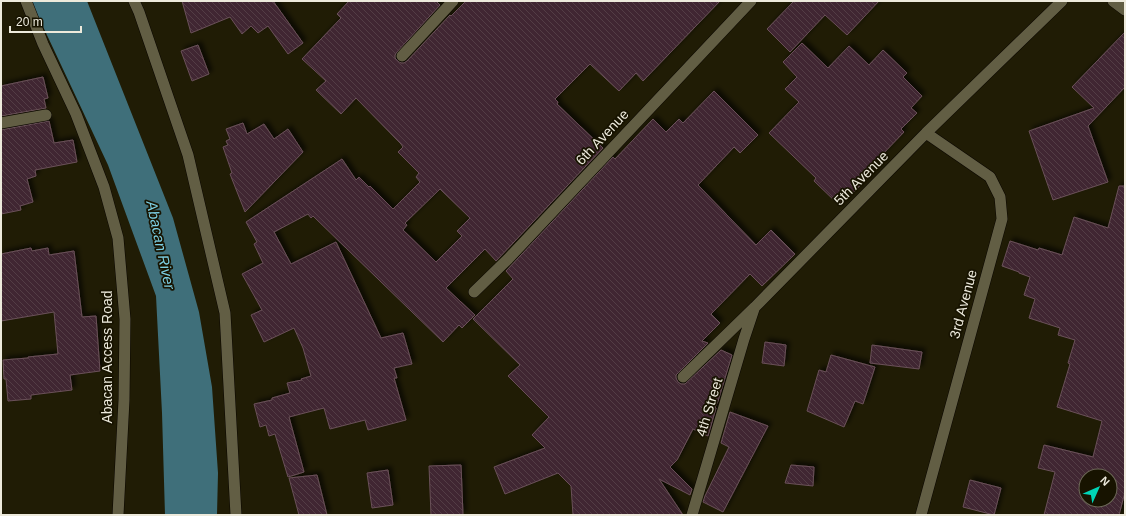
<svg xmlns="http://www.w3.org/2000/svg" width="1126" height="516" viewBox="0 0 1126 516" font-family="Helvetica,sans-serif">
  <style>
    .water { fill: #3f6f7a }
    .building { fill: url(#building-back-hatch); stroke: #6a5059; fill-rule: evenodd; filter: url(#shadow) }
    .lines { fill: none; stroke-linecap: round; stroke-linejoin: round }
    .minor-casing { stroke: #0a0600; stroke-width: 12 }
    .tertiary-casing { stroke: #0a0600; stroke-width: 12 }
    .minor { stroke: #625e44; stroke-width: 11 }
    .tertiary { stroke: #625e44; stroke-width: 11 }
    .labels { text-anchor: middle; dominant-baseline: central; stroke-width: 3.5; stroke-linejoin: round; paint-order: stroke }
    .street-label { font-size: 14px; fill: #edeadc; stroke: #171300 }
    .water-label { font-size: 15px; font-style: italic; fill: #7ccee2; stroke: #171300 }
  </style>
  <defs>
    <pattern id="building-back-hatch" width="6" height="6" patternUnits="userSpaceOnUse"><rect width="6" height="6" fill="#3f2730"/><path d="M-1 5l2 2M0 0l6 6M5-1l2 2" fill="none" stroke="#523c44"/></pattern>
    <filter id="shadow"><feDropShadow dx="3.5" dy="-3.5" stdDeviation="2" flood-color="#0009"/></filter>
  </defs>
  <rect width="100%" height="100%" fill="#201c05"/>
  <path class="water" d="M 31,1 L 87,1 L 173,218 L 199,312 L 212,387 L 218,473 L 217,515 L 165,515 L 162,413 L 156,296 L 108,165 Z"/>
  <path class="building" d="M 182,1 L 273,1 L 303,43 L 288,54 L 268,26 L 258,33 L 251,26 L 242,34 L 230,17 L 191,33 Z
    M 349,1 L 436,1 L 440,5 L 397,52 L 395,55 L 395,58 L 398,61 L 401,63 L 404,63 L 407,61 L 450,15 L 451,16 L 466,1 L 720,1 L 643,81 L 636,73 L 619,91 L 590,64 L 555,99 L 558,102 L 557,104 L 603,148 L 496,261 L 485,249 L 446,288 L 475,315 L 462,328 L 459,325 L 443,342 L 313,216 L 311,218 L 308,214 L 274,232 L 291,264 L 336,242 L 381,338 L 403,333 L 412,364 L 394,368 L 397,378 L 394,378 L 406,420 L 368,430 L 365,420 L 330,429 L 324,408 L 289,417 L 304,472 L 288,477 L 275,434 L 269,436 L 266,425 L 260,427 L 254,404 L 272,400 L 272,398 L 290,393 L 287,383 L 302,380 L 301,379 L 311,376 L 303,348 L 294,328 L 264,342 L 251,315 L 262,310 L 242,274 L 263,263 L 254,244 L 257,242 L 246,222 L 342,159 L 356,180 L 359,177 L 369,187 L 370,186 L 393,209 L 420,182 L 416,177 L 419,173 L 398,152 L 403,147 L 401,144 L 356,98 L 341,114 L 316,90 L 326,81 L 302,59 L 341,18 L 337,14 ZM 440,189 L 470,218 L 457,231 L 462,236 L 436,262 L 403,230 L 407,225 L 405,223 Z
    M 794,1 L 879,1 L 847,35 L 825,15 L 790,52 L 767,29 Z
    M 1125,32 L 1125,87 L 1088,126 L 1108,182 L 1053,200 L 1029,131 L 1094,108 L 1072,87 Z
    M 802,43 L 828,68 L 849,46 L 869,65 L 883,50 L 907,73 L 903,77 L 922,96 L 911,108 L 917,113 L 901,129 L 904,132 L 879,158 L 883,162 L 840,206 L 814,181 L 816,178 L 769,133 L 799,102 L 785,89 L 797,77 L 783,62 Z
    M 198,45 L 209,74 L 192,81 L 181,51 Z
    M 43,77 L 48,98 L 44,99 L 46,108 L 1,116 L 1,86 Z
    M 714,91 L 758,135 L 740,153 L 734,147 L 698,185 L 756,245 L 771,230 L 795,254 L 762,286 L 750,274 L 711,314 L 720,323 L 702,341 L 708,343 L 676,375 L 676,378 L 678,382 L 681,384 L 685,384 L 721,350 L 732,355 L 718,401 L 715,407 L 716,408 L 708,436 L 693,429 L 677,460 L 670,467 L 692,489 L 690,495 L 659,479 L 683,515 L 573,515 L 571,486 L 558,473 L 505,494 L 494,467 L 545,448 L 532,435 L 549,417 L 508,376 L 520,365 L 473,319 L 513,279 L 506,271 L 613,157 L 615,159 L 653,119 L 666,132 L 679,119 L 683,123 Z
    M 49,121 L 54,143 L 73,140 L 77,162 L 35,170 L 36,176 L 27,179 L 33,202 L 20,206 L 21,210 L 1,214 L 1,130 Z
    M 243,123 L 247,134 L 264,124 L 274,139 L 288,129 L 303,152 L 245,212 L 230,174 L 232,173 L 223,147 L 228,145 L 226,141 L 230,139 L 226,129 Z
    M 1119,186 L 1125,186 L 1125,492 L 1119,515 L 1044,515 L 1055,472 L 1038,468 L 1044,445 L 1093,457 L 1102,421 L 1057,407 L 1070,364 L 1068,363 L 1075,340 L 1058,335 L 1060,328 L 1029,318 L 1035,299 L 1024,295 L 1030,277 L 1019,273 L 1019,272 L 1002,266 L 1010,241 L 1038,250 L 1039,248 L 1062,255 L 1074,217 L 1108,228 ZM 1086,476 L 1110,476 L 1110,500 L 1086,500 Z
    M 31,248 L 32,251 L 48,248 L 49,255 L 74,251 L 82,317 L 96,316 L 100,371 L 70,375 L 72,390 L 31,395 L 31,399 L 8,401 L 6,379 L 4,379 L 3,360 L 28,358 L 28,357 L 58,354 L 54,312 L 1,321 L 1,254 Z
    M 765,342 L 786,345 L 784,366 L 762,363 Z
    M 872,345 L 922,352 L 919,369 L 870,363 Z
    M 831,355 L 875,367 L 863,404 L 855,401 L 844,427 L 807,411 L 819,370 L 826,372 Z
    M 730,412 L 768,426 L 723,512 L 703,502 L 705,496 L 729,447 L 721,443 Z
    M 461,465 L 463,515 L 431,515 L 429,466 Z
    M 791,465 L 814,467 L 813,486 L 785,483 Z
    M 388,470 L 393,505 L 372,508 L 367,473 Z
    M 317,475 L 327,515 L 299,515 L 289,478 Z
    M 970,480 L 1001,488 L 994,515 L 963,507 Z"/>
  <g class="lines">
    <defs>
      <path id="minor" d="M 26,1 L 43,44 L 76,114 L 104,187 L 118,238 L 125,319 L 124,400 L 118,515
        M 1113,1 L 1125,10
        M 402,56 L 453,1
        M 1,123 L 46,115
        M 474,292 L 508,259 L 751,1
        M 683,377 L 755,307 L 926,133 L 1062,1
        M 692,515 L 744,339 L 754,309
        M 921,515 L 1002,219 L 1000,197 L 990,177 L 926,133"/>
      <path id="tertiary" d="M 134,1 L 139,12 L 188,155 L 225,313 L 236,515"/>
    </defs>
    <use href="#minor" class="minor-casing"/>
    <use href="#tertiary" class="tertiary-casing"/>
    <use href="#minor" class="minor"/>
    <use href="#tertiary" class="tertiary"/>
  </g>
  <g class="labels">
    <g class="street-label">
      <text transform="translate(602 137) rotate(-47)">6th Avenue</text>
      <text transform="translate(861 178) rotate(-45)">5th Avenue</text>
      <text transform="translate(963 304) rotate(-75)">3rd Avenue</text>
      <text transform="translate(107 357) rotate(-90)">Abacan Access Road</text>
      <text transform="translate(709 407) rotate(-73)">4th Street</text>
    </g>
    <g class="water-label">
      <text transform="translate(161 245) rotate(78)">Abacan River</text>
    </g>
  </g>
  <rect width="1126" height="516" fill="none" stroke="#edeadc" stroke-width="4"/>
  <g transform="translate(1098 488) rotate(45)"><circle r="19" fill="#171300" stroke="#6d6958"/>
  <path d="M0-3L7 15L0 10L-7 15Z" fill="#00d5b7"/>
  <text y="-6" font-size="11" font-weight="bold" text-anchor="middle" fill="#edeadc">N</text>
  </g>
  <path d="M10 26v6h71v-6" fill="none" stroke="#edeadc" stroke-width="2"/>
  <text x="16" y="26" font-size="12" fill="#edeadc" stroke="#171300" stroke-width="3" paint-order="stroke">20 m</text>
</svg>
